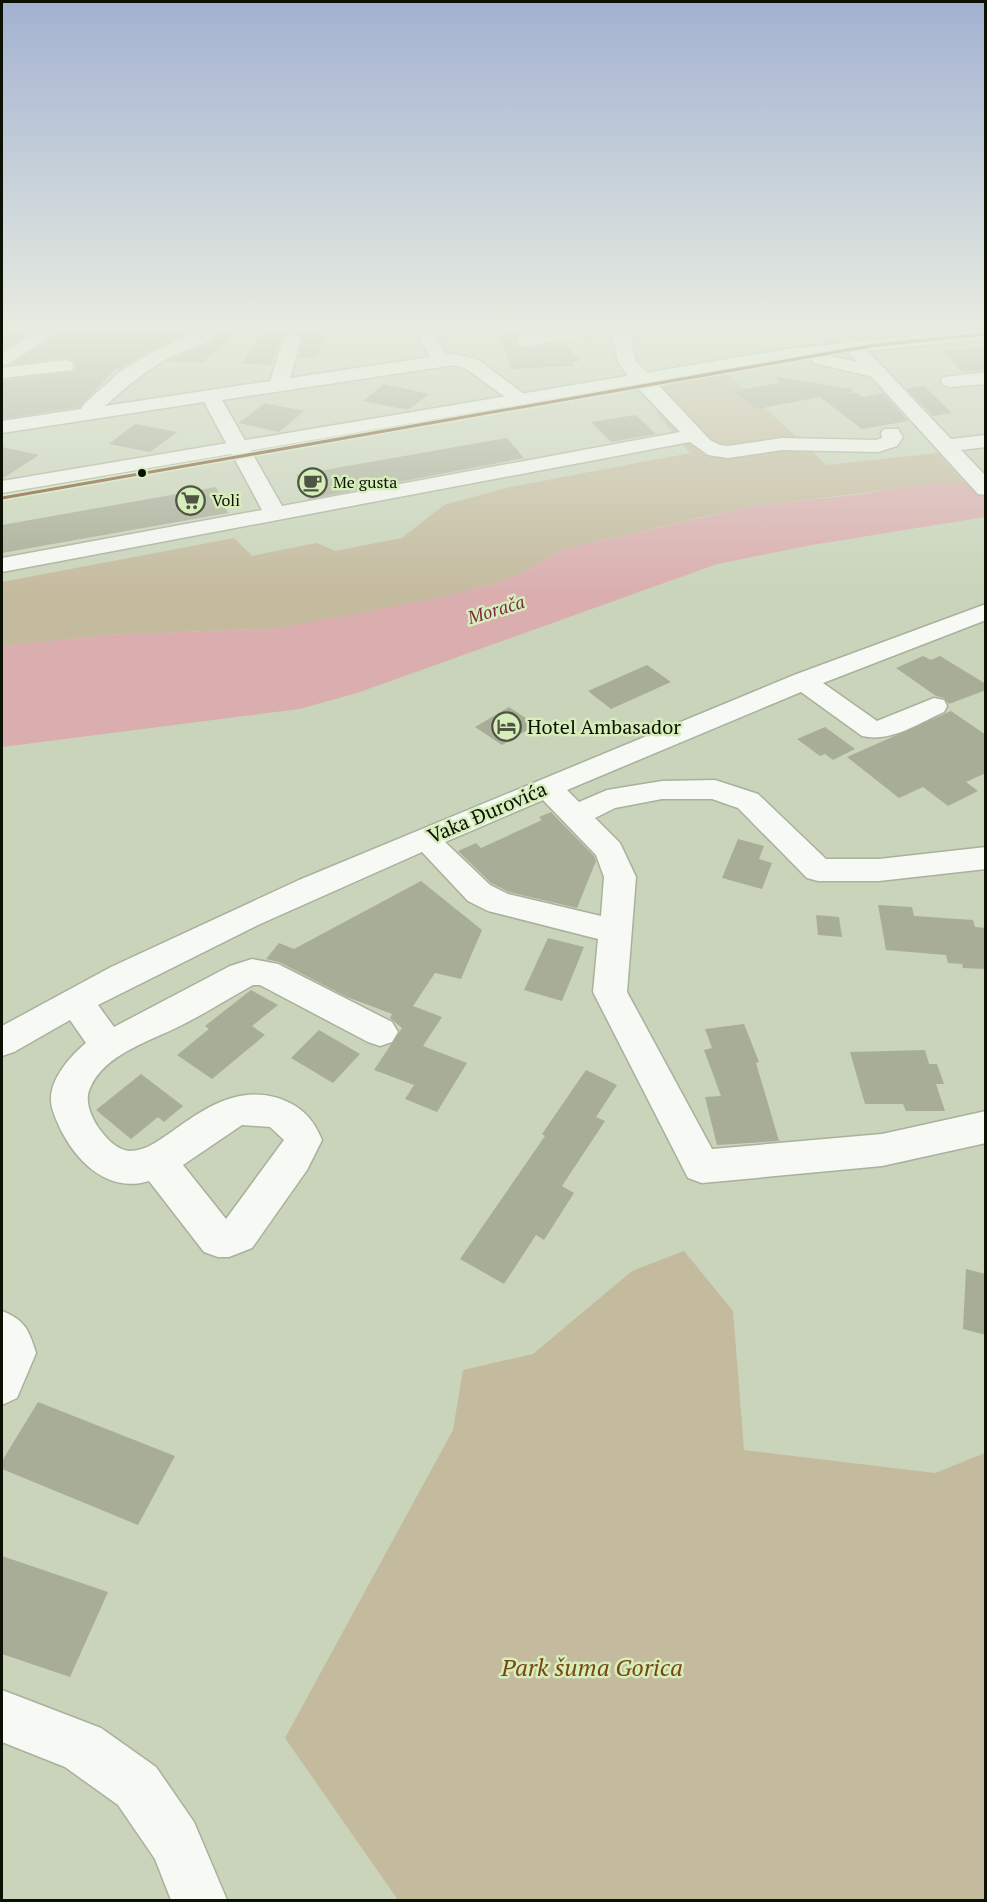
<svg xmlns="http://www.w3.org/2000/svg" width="987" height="1902" viewBox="0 0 987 1902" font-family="'PT Serif',serif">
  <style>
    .green { fill: #c4ba9e }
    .water { fill: #daadae }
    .building { fill: #a8ad98 }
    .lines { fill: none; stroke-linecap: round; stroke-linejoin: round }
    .minor-casing { stroke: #a8b19c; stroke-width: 3 }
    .major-casing { stroke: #a8b19c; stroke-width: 3 }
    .minor { fill: #f7f9f5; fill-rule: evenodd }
    .major { fill: #f7f9f5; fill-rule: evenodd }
    .bus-1-casing { stroke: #d7edbb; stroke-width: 6 }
    .bus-1 { stroke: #7a4b2a; stroke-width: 3 }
    .bus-dot { fill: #0b1203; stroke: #d7edbb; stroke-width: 2 }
    .labels { text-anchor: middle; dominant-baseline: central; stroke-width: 5; stroke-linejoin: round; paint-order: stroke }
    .far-poi-label { font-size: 16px; fill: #0b1203; stroke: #d7edbb; text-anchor: start }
    .far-water-label { font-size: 18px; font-style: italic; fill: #7c2a41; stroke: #d7edbb }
    .poi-label { font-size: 20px; fill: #0b1203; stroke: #d7edbb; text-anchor: start }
    .street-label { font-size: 20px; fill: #0b1203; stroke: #d7edbb }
    .near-park-label { font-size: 24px; font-style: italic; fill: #774910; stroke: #d7edbb }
  </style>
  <rect width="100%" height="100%" fill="#c9d4ba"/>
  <path class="green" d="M 727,373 L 827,465 L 938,453 L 964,482 L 896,487 L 863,493 L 753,506 L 707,516 L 565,549 L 522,573 L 494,584 L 432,599 L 320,621 L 280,628 L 106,635 L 2,646 L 2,582 L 234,538 L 252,556 L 317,543 L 335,551 L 402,538 L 444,505 L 510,487 L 690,453 L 659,417 L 647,385 Z
    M 684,1251 L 733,1311 L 744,1450 L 935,1473 L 985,1453 L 985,1900 L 398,1900 L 285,1738 L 453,1430 L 463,1370 L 533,1354 L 632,1271 Z"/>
  <path class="water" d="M 985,480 L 985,517 L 812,545 L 717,564 L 357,693 L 299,709 L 2,747 L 2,646 L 106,635 L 280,628 L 432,599 L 494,584 L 522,573 L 565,549 L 753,506 L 863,494 L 896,487 Z"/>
  <path class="building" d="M 2,331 L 34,331 L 2,351 Z
    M 61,331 L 193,331 L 159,346 L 119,369 L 115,369 L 80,407 L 2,419 L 2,380 L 74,371 L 76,367 L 74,361 L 66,358 L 11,365 Z
    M 222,331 L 237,331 L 204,362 L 168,361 L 211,342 Z
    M 263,331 L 326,331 L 318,357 L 298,358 L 303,339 L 298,334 L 286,334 L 281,339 L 271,365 L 242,364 Z
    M 497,331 L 543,331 L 520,335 L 515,342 L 520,347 L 526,348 L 563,343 L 581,361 L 573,362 L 575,366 L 512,369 Z
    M 971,349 L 986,349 L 986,370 L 962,372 L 942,350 Z
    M 775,376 L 852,389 L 852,392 L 848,393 L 857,393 L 862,397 L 883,393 L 908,421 L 862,429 L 820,397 L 756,409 L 734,391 L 779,383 Z
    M 384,384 L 429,394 L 408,410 L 363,401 Z
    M 924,386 L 952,413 L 933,416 L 906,389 Z
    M 265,403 L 304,411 L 279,432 L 239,423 Z
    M 636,415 L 656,434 L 611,442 L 591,422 Z
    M 135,424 L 177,432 L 150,452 L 109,444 Z
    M 507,438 L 524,458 L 309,499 L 296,475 Z
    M 2,447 L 39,455 L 2,479 Z
    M 216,487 L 228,513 L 2,553 L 2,525 Z
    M 923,656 L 931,660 L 940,656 L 986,684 L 986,690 L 949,704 L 944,698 L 936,696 L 896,668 Z
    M 647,665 L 671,682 L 611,709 L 588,691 Z
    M 509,707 L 536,725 L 502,745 L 475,727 Z
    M 951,711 L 986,735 L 986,773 L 966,782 L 978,791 L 948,806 L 923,787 L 899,798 L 847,757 Z
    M 825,727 L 855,749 L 833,760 L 825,754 L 820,756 L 797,739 Z
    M 551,812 L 594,856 L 596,861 L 577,908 L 509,892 L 491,883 L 458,851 L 476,843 L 481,848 L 542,820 L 539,817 Z
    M 738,839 L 764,846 L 759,859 L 772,863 L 762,889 L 722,878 Z
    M 421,881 L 482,930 L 461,979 L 435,973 L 413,1006 L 442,1017 L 423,1046 L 467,1063 L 437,1112 L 405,1099 L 414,1085 L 374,1070 L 402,1028 L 390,1018 L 392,1014 L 347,997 L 279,962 L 266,959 L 279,943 L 294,949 Z
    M 878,905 L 912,907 L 914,916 L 973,920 L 975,927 L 986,928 L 986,969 L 963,968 L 962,964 L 948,963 L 946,955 L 886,950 Z
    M 816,915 L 839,917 L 842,937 L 818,935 Z
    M 548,938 L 584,947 L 562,1001 L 524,990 Z
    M 251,990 L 278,1005 L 252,1026 L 265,1035 L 212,1079 L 177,1055 L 209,1029 L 205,1026 Z
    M 744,1024 L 759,1062 L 756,1063 L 779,1141 L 717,1145 L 705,1097 L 721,1096 L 704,1050 L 712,1048 L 705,1029 Z
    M 319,1030 L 360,1054 L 333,1083 L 291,1058 Z
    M 925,1050 L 929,1064 L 937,1064 L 944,1084 L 936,1084 L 945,1111 L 906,1111 L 903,1104 L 865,1104 L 850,1052 Z
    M 586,1070 L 617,1085 L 596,1117 L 605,1121 L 562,1186 L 574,1193 L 544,1240 L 536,1235 L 504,1284 L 460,1259 L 545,1136 L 542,1134 Z
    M 141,1074 L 183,1106 L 164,1122 L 158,1117 L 131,1139 L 96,1110 Z
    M 966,1269 L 986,1274 L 986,1335 L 963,1329 Z
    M 38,1402 L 175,1456 L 138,1525 L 2,1469 L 2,1461 Z
    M 2,1556 L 108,1592 L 70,1677 L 2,1654 Z"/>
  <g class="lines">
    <defs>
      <path id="minor" d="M 38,331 L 59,331 L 8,364 L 2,365 L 2,353 Z
        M 199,331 L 220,331 C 209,346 185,349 170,357 C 145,371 126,387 105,406 L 270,381 L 283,340 L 286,336 L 298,336 L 301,340 L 290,378 L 430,357 L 418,334 L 420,331 L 439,331 L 436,335 L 446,355 L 455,354 L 479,360 L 529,398 L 526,402 L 512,402 L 465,368 L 454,365 L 222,400 L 282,506 L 680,432 L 633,383 L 618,362 L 611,331 L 629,331 L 636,361 L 710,440 L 720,445 L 728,446 L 782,438 L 876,440 L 882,438 L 881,433 L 884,429 L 898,429 L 903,437 L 897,446 L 878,452 L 782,450 L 728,458 L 708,455 L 690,442 L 2,572 L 2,558 L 262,510 L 204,402 L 2,433 L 2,421 L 81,409 L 85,403 L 122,370 L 160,348 Z
        M 557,331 L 600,331 L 597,335 L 591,336 L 526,346 L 520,345 L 517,341 L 520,337 Z
        M 852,340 L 858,341 L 951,439 L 986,435 L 986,447 L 961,450 L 986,476 L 986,495 L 978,494 L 846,349 L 843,345 L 846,341 Z
        M 65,360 L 72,362 L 74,366 L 72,370 L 2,378 L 2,368 Z
        M 986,372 L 986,384 L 950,387 L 943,385 L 941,381 L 943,377 Z
        M 986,604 L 986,620 L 823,683 L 877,721 L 934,698 L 944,700 L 947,706 L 944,712 C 919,723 890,743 862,736 L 801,692 L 567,790 L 579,802 L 607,790 L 662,781 L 715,780 L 758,794 L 826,859 L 879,859 L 986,847 L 986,869 L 879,881 L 818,881 L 807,878 L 738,808 L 712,799 L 662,799 L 615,808 L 595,818 L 620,843 L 636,877 L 627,992 L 712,1149 L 882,1134 L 986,1111 L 986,1143 L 882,1166 L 702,1183 L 688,1178 L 593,992 L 598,939 L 488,911 L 468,901 L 422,852 L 258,925 L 98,1005 L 114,1027 L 230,966 L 252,959 L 278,964 L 392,1022 L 398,1032 L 392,1042 L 380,1046 L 368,1042 L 260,985 L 253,985 C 229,998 206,1013 182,1025 C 151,1041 104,1054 90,1088 C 84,1101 91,1116 98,1127 C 105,1137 116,1150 130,1151 C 145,1151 158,1141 170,1133 C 202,1110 236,1085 278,1098 C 301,1106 313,1118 322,1140 L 307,1170 L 252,1248 L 229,1257 L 218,1257 L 204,1252 L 149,1181 C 107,1194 75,1160 59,1126 C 56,1119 51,1109 51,1100 C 50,1079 71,1055 86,1043 L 70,1020 L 14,1052 L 2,1056 L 2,1026 L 111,967 L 299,880 L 794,675 ZM 543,800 L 596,855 L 604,877 L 601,916 L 508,894 L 490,885 L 445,842 ZM 242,1125 L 270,1127 L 284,1140 L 226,1219 L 183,1165 Z
        M 2,1311 C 25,1320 29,1330 36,1353 L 17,1398 L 2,1405 Z
        M 2,1690 L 101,1728 L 156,1767 L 194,1822 L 227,1900 L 171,1900 L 155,1859 L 118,1805 L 65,1767 L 2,1742 Z"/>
      <path id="major" d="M 960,331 L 986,331 L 986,339 L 825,355 L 885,368 L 887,372 L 885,376 L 878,378 L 814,363 L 811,359 L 813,356 L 787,359 L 2,493 L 2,481 L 787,349 Z"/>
    </defs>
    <use href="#minor" class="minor-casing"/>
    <use href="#major" class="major-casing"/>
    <use href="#minor" class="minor"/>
    <use href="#major" class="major"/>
    <defs>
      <path id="bus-1" d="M 2,498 L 876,345 L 986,334"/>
    </defs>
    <use href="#bus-1" class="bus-1-casing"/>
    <use href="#bus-1" class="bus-1"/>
  </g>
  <linearGradient id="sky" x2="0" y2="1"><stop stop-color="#a2b1d1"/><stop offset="0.55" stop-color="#e7ece0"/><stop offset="1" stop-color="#e7ece0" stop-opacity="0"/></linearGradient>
  <rect width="987" height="597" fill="url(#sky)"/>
  <defs>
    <symbol id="cafe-ring" viewBox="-11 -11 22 22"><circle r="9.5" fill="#d7edbb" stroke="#4e5643" stroke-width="1.5"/><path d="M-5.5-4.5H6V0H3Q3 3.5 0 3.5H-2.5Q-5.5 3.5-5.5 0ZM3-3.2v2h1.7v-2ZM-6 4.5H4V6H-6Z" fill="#4e5643"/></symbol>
    <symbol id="supermarket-ring" viewBox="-11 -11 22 22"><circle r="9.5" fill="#d7edbb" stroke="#4e5643" stroke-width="1.5"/><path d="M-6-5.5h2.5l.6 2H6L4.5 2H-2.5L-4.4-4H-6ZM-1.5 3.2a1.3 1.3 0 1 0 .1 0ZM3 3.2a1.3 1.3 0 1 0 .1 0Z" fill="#4e5643"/></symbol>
    <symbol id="hotel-ring" viewBox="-11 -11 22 22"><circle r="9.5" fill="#d7edbb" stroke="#4e5643" stroke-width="1.5"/><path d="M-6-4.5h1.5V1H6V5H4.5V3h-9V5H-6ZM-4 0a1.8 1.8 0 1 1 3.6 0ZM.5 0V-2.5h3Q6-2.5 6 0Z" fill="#4e5643"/></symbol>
  </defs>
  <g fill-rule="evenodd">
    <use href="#cafe-ring" x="296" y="466" width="33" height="33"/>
    <use href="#supermarket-ring" x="174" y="484" width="33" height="33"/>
    <use href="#hotel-ring" x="490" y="710" width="33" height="33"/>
  </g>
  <circle class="bus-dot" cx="142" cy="473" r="5"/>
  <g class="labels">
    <g class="far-poi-label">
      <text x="333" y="482">Me gusta</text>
      <text x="212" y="500">Voli</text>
    </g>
    <g class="far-water-label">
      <text transform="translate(496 609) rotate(-17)">Morača</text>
    </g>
    <g class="poi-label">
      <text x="527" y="726">Hotel Ambasador</text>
    </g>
    <g class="street-label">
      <text transform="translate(487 812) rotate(-23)">Vaka Đurovića</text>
    </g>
    <g class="near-park-label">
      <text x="592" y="1667">Park šuma Gorica</text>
    </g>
  </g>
  <rect width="987" height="1902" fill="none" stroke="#0b1203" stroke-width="6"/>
</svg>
